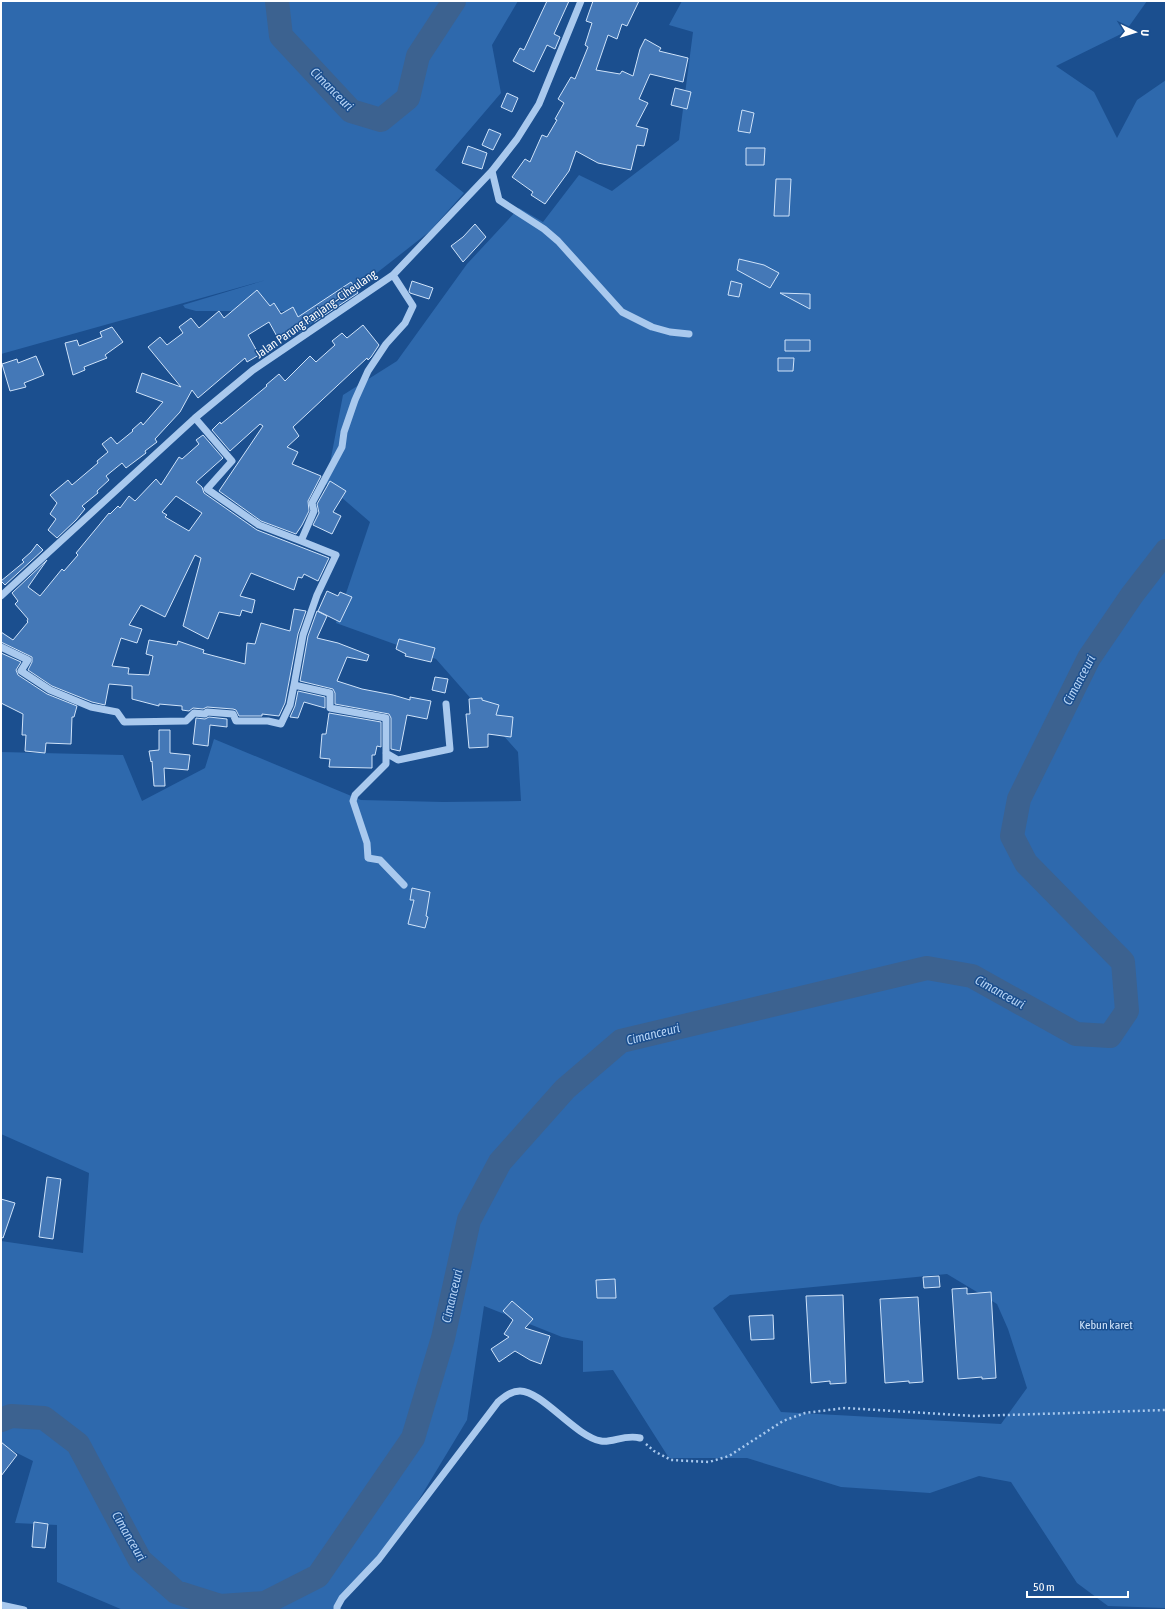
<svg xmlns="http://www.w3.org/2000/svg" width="1167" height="1611" viewBox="0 0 1167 1611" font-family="'Asap Condensed',sans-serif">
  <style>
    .green { fill: #2e69ad; fill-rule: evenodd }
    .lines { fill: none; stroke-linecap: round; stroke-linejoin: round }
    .river { stroke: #3c6290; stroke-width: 24 }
    .building { fill: #4478b7; stroke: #cfe3fa; fill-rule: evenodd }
    .path { stroke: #a9c9ee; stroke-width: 2.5; stroke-dasharray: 2 3; stroke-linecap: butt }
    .minor { stroke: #a9c9ee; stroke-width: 7 }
    .labels { text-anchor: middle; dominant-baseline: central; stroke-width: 3; stroke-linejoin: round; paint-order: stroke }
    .street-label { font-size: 12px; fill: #fff; stroke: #1b4f8f }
    .park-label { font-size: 12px; fill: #cfe3fa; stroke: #1b4f8f }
    .water-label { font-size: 13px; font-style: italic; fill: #b5d3f5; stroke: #1b4f8f }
  </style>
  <rect width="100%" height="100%" fill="#1b4f8f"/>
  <path class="green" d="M 1,1 L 518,1 L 492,45 L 501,93 L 435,170 L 464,193 L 429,232 L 300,333 L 284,311 L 196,311 L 185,308 L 183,305 L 266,280 L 1,354 Z
    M 682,1 L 1147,1 L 1125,32 L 1056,66 L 1094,92 L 1117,138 L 1137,100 L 1166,80 L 1166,1608 L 1108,1606 L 1077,1583 L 1011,1482 L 979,1476 L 930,1493 L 841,1487 L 747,1458 L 669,1458 L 613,1370 L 583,1372 L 583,1341 L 562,1337 L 484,1306 L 467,1420 L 403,1526 L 337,1610 L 123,1610 L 57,1582 L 57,1525 L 15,1523 L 33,1461 L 1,1445 L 1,1241 L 83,1253 L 89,1173 L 1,1134 L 1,752 L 123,755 L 142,801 L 205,768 L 214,739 L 361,800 L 443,802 L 521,801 L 518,752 L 436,659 L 336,623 L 370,522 L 326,484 L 343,395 L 397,361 L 467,264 L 519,208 L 543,222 L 579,175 L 612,191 L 679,140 L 693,32 L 669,25 ZM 947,1274 L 997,1304 L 1008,1329 L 1027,1388 L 1001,1424 L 781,1412 L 713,1308 L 730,1295 Z"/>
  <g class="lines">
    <path class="river" d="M 277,1 L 281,36 L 351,111 L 381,120 L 408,98 L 418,56 L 454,1
      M 1,1420 L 11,1416 L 44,1418 L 78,1444 L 140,1560 L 176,1592 L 220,1606 L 265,1603 L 318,1576 L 413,1438 L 443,1338 L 469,1220 L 500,1162 L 565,1089 L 621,1041 L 927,968 L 972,976 L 1076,1034 L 1110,1036 L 1127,1011 L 1123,962 L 1026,863 L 1012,836 L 1019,799 L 1089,658 L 1132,595 L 1166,551"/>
  </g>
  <path class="building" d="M 547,1 L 569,1 L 554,34 L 560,37 L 555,49 L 547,45 L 534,72 L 513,61 L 520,48 L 524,50 Z
    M 593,1 L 639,1 L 627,26 L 622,24 L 617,39 L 608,35 L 596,70 L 620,74 L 622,71 L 633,76 L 640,49 L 645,39 L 661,48 L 659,51 L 688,58 L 683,82 L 650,74 L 639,99 L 648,103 L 636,126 L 648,129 L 644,146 L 637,145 L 631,170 L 598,163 L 576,151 L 569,171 L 545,204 L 531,195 L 533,192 L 512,177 L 525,159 L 530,162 L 542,135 L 547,137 L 557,120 L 555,119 L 564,103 L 558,99 L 571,77 L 575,79 L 588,47 L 585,45 L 592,23 L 586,21 Z
    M 675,88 L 691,92 L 687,109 L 671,105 Z
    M 507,93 L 518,98 L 512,112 L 501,107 Z
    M 742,110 L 754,113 L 750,133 L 738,131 Z
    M 489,129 L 501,134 L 493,150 L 482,145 Z
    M 468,146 L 487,153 L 482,169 L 462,163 Z
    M 746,148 L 765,148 L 764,165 L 746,165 Z
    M 776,179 L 791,179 L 789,216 L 774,216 Z
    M 475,224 L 486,237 L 463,262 L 451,246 L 463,237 Z
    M 739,259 L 764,265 L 779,273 L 770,288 L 737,270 Z
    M 412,281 L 433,288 L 429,299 L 410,293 L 409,291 Z
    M 731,281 L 742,284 L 739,297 L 728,295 Z
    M 351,282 L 358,293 L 314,322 L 312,320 L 279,340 L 269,322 L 248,335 L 259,355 L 247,362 L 245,358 L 198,398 L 192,390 L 180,412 L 155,439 L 157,442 L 145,451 L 146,453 L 126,468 L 122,463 L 106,476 L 109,480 L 97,491 L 98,493 L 82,506 L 85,509 L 76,520 L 57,538 L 48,530 L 56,519 L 50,514 L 57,503 L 50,495 L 68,480 L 72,485 L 98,463 L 97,461 L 108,452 L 102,444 L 111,437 L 117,444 L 133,431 L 132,430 L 141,422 L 143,425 L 163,402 L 136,392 L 142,373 L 181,387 L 148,347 L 160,337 L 167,345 L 183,333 L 179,327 L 191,318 L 199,328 L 219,311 L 224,318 L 257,290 L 270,306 L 274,303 L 281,314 L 293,307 L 298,317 Z
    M 780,293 L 810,294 L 810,309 Z
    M 363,325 L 379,345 L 371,357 L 368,360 L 367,358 L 293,427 L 299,436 L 287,447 L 298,452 L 292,464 L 321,476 L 308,501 L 309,511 L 302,525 L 296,534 L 261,521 L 219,491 L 263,426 L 260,424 L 230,451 L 212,430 L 220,422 L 221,424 L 267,386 L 266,385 L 279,374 L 285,381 L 310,356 L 316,362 L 335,345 L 332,341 L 342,333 L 347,338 Z
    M 112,327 L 123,342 L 105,355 L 107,358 L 84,367 L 85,370 L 73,375 L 65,343 L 77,340 L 79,346 L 102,337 L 100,332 Z
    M 785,340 L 810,340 L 810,351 L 785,351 Z
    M 36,356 L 44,375 L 24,383 L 26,387 L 10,391 L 2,364 L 17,359 L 18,363 Z
    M 778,358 L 794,358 L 793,371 L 778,371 Z
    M 203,435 L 223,458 L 196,482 L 202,487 L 204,493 L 257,530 L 329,558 L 318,581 L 304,574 L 302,578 L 298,577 L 294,590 L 251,573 L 240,596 L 255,600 L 252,613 L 242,610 L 240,616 L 219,612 L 208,639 L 183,626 L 201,558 L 195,555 L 165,617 L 141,605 L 129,625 L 142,629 L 137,643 L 121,638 L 112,666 L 129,668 L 128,674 L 149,675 L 153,656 L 146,654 L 149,640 L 177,645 L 178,641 L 204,650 L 203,653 L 245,664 L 247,643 L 255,644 L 261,623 L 290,631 L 294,609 L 306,611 L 298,634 L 285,703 L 279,716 L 262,714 L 262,716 L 239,716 L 236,710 L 233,709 L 207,707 L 203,709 L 193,708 L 189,711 L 182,710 L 182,706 L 159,704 L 159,706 L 132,699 L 132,686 L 109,684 L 105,705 L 92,702 L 52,686 L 28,670 L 32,662 L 32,657 L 1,642 L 1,632 L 13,640 L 28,622 L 27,621 L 28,619 L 15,604 L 18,601 L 12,593 L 47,560 L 28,587 L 40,596 L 62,569 L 64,571 L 78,555 L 76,553 L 109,513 L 110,514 L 118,506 L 120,508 L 129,496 L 135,501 L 156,479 L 161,485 L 179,457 L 182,459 L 199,444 L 196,440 ZM 176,496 L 202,513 L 189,531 L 165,517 L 167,515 L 162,512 Z
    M 330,481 L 346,491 L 333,512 L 341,516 L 332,534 L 313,525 L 319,513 L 317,504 Z
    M 37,544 L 43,550 L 5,585 L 1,581 L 24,562 L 22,560 L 31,552 Z
    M 327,591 L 338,596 L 340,592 L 352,597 L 340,622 L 318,611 Z
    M 317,611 L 327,616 L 317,638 L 338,643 L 369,655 L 367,661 L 347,657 L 337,681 L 362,689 L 393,695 L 410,700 L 410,697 L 431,701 L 427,719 L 407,715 L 400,751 L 391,749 L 391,718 L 389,714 L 335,704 L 335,693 L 333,689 L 300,681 L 308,636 Z
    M 399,639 L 435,648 L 431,662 L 405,656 L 406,654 L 396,649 Z
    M 1,653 L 21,662 L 16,670 L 18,675 L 47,694 L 77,706 L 74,717 L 72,717 L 71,744 L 46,743 L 45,753 L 25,751 L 26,735 L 22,735 L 23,714 L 1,703 Z
    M 435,677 L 448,679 L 445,693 L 432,690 Z
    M 298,691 L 325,697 L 325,708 L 304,702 L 298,718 L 290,717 L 295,706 Z
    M 482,698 L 482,700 L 499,705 L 496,715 L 513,717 L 511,737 L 488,734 L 488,747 L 469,748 L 466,714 L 470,714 L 469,699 Z
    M 329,713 L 381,722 L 381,747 L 377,746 L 375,755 L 372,755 L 372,768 L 329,767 L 330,759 L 320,758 L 322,734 L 326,734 Z
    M 209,717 L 227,719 L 227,727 L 210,725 L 208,746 L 193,744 L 196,718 L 205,719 Z
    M 159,730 L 170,730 L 170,753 L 190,755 L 188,770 L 164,768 L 165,786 L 154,786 L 152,761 L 151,762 L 149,751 L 159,750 Z
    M 412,888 L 430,892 L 426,916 L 428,917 L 425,928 L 408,924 L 414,900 L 410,900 Z
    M 47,1177 L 61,1179 L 53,1239 L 39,1237 Z
    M 1,1199 L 15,1203 L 3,1238 L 1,1237 Z
    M 939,1276 L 940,1287 L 924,1288 L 923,1277 Z
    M 615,1279 L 616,1298 L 597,1298 L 596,1280 Z
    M 967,1288 L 967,1294 L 991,1292 L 996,1378 L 982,1379 L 982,1377 L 958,1379 L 952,1289 Z
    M 843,1295 L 846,1383 L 830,1384 L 830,1381 L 811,1383 L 806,1296 Z
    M 918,1297 L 923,1382 L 909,1383 L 909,1381 L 885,1383 L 880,1299 Z
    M 512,1301 L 533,1319 L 525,1328 L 550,1336 L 541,1364 L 530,1360 L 515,1351 L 499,1362 L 491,1349 L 509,1337 L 504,1334 L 513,1320 L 503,1311 Z
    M 773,1315 L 774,1339 L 751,1340 L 749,1316 Z
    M 1,1442 L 17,1455 L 1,1476 Z
    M 34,1522 L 48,1524 L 45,1548 L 32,1547 Z"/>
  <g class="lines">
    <path class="path" d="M 646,1444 L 654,1451 L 671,1460 L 709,1462 L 729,1456 L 783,1421 L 805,1413 L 845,1408 L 974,1416 L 1166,1410"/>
    <path class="minor" d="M 492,171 L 499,200 L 544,229 L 558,241 L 622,312 L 652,327 L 670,332 L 689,334
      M 195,418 L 232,461 L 207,489 L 259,525 L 301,541 L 314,511 L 312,503 L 342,447 L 344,432 L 355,400 L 368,371 L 386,344 L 405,323 L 413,306 L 393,275
      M 1,596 L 195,418 L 253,370 L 393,275 L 492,171 L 517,139 L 539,104 L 581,1
      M 1,647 L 28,660 L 21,671 L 50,690 L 91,707 L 117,712 L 124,722 L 186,721 L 194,713 L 205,714 L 207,712 L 233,714 L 236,721 L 268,721 L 281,724 L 290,705 L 294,685 L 330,693 L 330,708 L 386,718 L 386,764 L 355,795 L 353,801 L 367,843 L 368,858 L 380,860 L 404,885
      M 294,685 L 303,635 L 317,595 L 336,555 L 301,541
      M 386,753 L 398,760 L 450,749 L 446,704
      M 1,1605 L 24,1610
      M 337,1610 L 337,1607 L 342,1598 L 379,1559 L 498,1402 C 504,1397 511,1391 520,1391 C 542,1391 576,1437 601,1441 C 612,1443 625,1434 640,1438"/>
  </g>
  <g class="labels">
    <g class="street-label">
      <text transform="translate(316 314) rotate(-35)">Jalan Parung Panjang–Ciheulang</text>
    </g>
    <g class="park-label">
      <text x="1106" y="1325">Kebun karet</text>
    </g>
    <g class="water-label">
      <text transform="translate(332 89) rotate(45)">Cimanceuri</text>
      <text transform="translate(1079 680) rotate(-62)">Cimanceuri</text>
      <text transform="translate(1000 992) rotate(29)">Cimanceuri</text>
      <text transform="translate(653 1034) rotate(-14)">Cimanceuri</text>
      <text transform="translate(452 1296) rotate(-77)">Cimanceuri</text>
      <text transform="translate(129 1536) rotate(60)">Cimanceuri</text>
    </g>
  </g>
  <rect width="1167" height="1611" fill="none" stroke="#ffffff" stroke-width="4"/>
  <g transform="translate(1135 32) rotate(94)" stroke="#1b4f8f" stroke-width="3" paint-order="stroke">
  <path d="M0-3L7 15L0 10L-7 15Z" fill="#ffffff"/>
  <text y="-6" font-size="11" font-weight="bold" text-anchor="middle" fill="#ffffff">U</text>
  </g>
  <path d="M1027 1591v6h101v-6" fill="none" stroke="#ffffff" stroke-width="2"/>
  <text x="1033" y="1591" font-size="12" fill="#ffffff" stroke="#1b4f8f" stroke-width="3" paint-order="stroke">50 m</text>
</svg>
